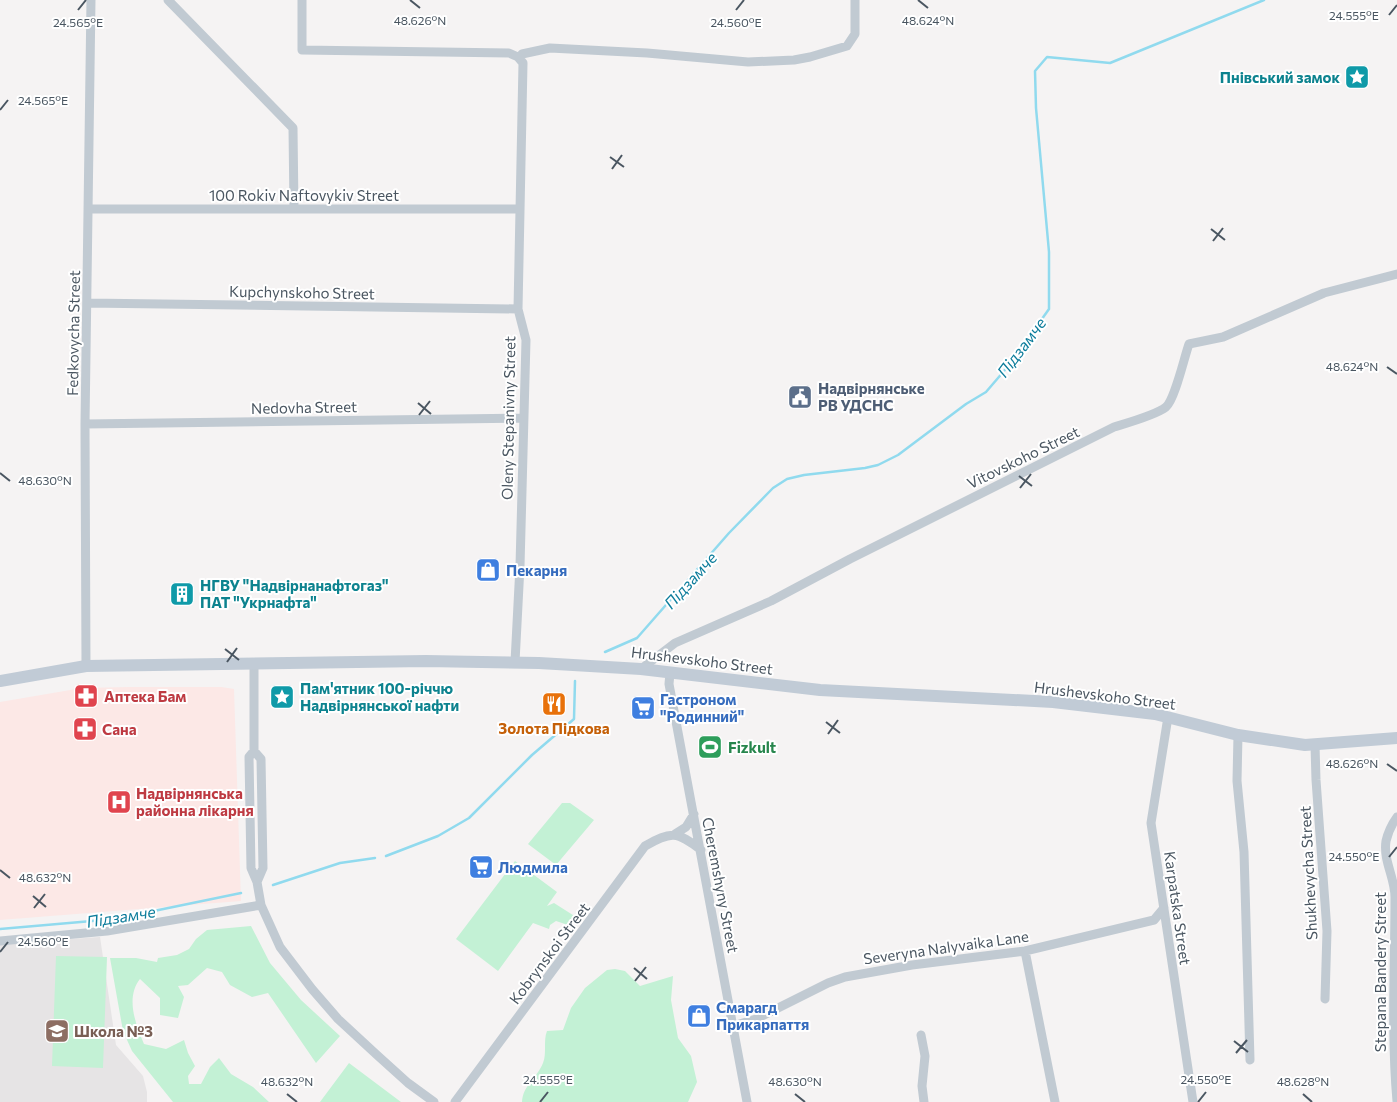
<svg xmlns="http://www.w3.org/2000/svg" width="1397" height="1102" viewBox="0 0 1397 1102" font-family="Commissioner,sans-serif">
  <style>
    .education { fill: #e6e4e5 }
    .medical { fill: #fce8e6 }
    .green { fill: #c3f1d5 }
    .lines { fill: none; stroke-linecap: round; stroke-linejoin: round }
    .stream { stroke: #90daee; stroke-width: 2.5 }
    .street { stroke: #c1cad2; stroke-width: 9 }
    .secondary { stroke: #c1cbd6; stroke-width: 12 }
    .ticks { fill: none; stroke: #4a5661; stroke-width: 2 }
    .labels { text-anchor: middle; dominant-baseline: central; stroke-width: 4; stroke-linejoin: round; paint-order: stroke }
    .culture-label { font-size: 15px; font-weight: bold; fill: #0d838f; stroke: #fff; text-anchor: start }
    .street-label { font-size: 15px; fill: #4a5661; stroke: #fff }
    .service-label { font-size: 15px; font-weight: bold; fill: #4e5e75; stroke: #fff; text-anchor: start }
    .shop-label { font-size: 15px; font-weight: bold; fill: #366cbe; stroke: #fff; text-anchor: start }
    .health-label { font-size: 15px; font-weight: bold; fill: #be3a42; stroke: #fff; text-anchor: start }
    .food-label { font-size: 15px; font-weight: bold; fill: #c56008; stroke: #fff }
    .leisure-label { font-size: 15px; font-weight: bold; fill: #27864d; stroke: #fff; text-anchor: start }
    .education-label { font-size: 15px; font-weight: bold; fill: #785e54; stroke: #fff; text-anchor: start }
    .water-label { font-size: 16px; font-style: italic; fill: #0c7c9b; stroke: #fff }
    .ticks-label { font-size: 12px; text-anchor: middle; fill: #4a5661; stroke: #fff; stroke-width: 4; stroke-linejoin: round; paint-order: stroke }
  </style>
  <rect width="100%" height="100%" fill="#f5f3f3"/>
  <path class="education" d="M 100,937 L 116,1045 L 143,1076 L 147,1092 L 147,1102 L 0,1102 L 0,944 Z"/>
  <path class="medical" d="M 129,687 L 221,687 L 234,689 L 241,901 L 0,920 L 0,702 L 82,688 Z"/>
  <path class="green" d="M 562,803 L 570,803 L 594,820 L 556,865 L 528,844 Z
    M 515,861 L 557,892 L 547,906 L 554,903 L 576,917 L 568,925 L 556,921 L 550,925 L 549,929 L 533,923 L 498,971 L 456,939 Z
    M 251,926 L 270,963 L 301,1000 L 340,1036 L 316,1063 L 268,993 L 252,997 L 230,985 L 222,972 L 207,968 L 188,985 L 178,986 L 184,997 L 178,1018 L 160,1015 L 160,998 L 140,979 C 125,998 136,1025 144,1044 L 166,1049 L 184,1040 L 188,1053 L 195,1066 L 188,1076 L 189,1084 L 201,1084 L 210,1067 L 219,1058 L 231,1074 L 253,1087 L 269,1102 L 173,1102 L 132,1051 L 123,1031 L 110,958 L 136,958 L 157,962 L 158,958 L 177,955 L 189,949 L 196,939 L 207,930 Z
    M 56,956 L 107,957 L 103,1068 L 52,1066 Z
    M 615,969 L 625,971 L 640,986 L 673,976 L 671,1000 L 678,1038 L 691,1056 L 697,1082 L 688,1102 L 522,1102 C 523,1085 537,1078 543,1063 C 547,1053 543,1041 547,1031 L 563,1030 L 571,1008 L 585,988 L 607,970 Z
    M 349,1063 L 401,1102 L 320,1102 Z"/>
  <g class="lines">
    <path class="stream" d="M 605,652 L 637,638 L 729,533 L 773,488 L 787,479 L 804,475 L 865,468 L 878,465 L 898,455 L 966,404 L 986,392 L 1010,364 L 1049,309 L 1049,252 L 1036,108 L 1035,71 L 1047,57 L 1110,63 L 1264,0
      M 386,856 L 438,836 L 469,818 L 532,755 L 574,719 L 575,681
      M 273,885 L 340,863 L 375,858
      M 0,929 L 115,919 L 241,893"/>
    <path class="street" d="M 168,0 L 293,128 L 294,209
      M 302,0 L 302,50 L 509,53 L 518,57 L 523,63 L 518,309 L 526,340 L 520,566 L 515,662
      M 522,54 L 550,48 L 647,53 L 748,62 L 794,60 L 810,57 L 847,46 L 855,34 L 855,0
      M 88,209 L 520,209
      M 87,303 L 518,309
      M 85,424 L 523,418
      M 254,663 L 254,751 L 249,757 L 251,868 L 257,882 L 261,905 L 280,947 L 312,989 L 338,1019 L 377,1055 L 408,1083 L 434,1102
      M 86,666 L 85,424 L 91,0
      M 641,669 L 675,643 L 771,601 L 850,559 L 1114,427 C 1127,423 1156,415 1166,407 C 1175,399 1184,358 1189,344 L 1223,337 L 1324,293 L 1397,274
      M 670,673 L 669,684 L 747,1102
      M 1168,717 L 1151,823 L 1193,1102
      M 1238,735 L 1237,781 L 1244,852 L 1250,1060
      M 1315,745 L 1316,780 L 1327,931 L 1325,999
      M 254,751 L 261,759 L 263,868 L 257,882
      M 1397,817 C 1392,824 1388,832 1386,841 C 1383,861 1395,878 1395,897 C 1395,965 1391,1033 1397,1101
      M 675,834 L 686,827 L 694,814
      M 0,941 L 107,931 L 261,905
      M 1025,951 L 1055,1102
      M 733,1026 L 756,1019 L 828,983 L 845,977 L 912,965 L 1025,951 L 1154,920 L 1164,908
      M 921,1035 L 925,1056 L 922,1086 L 924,1102
      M 455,1102 L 645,846 C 671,831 677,831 701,850"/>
    <path class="secondary" d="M 0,681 L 86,666 L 426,661 L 539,663 L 641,669 L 820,690 L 1053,702 L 1155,714 L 1238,735 L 1305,745 L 1397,738"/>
  </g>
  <path class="ticks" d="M 410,0 L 420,8M 918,0 L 928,8M 78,10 L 86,0M 736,10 L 744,0M 1389,15 L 1397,5M 0,110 L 8,100M 610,157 L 624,167M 612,169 L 622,155M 1211,229 L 1225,240M 1213,241 L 1223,228M 1387,367 L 1397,374M 418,403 L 431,414M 419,415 L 430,401M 0,473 L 10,481M 1019,476 L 1032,486M 1020,488 L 1031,474M 225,649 L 239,660M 227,662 L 237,648M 826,722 L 840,733M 828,734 L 838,720M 1387,764 L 1397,771M 1389,857 L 1397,847M 0,870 L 10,878M 33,896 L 46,907M 34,908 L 45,894M 0,952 L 8,942M 634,968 L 647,979M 635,981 L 646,967M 1234,1041 L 1248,1052M 1236,1053 L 1247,1040M 287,1094 L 297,1102M 795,1094 L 805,1102M 1303,1094 L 1312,1102M 540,1102 L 548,1092M 1198,1102 L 1206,1092"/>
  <defs>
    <symbol id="sight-square" viewBox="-11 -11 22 22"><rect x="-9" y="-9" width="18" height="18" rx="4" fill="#0f9aa8" stroke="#fff"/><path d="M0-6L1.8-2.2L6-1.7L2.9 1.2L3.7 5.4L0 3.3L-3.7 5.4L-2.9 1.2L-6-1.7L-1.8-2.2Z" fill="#fff"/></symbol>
    <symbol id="civic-square" viewBox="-11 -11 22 22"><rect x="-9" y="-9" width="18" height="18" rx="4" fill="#5c6f8a" stroke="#fff"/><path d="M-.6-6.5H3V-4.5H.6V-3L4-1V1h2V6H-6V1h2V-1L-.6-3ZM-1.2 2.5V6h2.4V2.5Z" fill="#fff"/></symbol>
    <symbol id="shop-square" viewBox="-11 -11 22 22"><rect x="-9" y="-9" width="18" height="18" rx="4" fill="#3f7fe0" stroke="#fff"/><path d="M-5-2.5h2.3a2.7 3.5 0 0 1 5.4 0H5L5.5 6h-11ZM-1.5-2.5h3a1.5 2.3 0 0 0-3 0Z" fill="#fff"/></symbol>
    <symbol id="building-square" viewBox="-11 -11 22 22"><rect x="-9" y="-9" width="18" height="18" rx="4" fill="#0f9aa8" stroke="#fff"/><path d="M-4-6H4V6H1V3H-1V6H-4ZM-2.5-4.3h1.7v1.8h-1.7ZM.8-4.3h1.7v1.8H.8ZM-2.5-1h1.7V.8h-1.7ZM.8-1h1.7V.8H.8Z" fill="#fff"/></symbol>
    <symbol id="pharmacy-square" viewBox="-11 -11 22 22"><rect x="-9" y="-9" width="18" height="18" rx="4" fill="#e0444e" stroke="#fff"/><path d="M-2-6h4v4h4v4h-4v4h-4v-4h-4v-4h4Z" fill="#fff"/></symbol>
    <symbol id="restaurant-square" viewBox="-11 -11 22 22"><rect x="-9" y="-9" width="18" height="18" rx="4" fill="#e8710a" stroke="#fff"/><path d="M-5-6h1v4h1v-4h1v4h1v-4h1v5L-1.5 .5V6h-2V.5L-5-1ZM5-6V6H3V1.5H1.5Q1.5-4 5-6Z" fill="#fff"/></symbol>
    <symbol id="supermarket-square" viewBox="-11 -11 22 22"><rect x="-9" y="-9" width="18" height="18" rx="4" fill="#3f7fe0" stroke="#fff"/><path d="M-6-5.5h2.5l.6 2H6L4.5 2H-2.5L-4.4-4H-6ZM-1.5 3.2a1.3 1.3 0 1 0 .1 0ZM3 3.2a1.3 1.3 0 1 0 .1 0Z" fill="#fff"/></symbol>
    <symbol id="stadium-square" viewBox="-11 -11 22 22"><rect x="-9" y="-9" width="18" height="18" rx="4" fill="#2e9e5b" stroke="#fff"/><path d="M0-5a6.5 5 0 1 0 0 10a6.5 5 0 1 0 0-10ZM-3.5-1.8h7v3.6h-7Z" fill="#fff"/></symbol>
    <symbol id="hospital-square" viewBox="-11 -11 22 22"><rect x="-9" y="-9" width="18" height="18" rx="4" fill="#e0444e" stroke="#fff"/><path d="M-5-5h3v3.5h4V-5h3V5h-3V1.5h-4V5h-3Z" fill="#fff"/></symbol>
    <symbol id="school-square" viewBox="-11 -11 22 22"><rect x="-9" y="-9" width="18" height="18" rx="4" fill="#8d6e63" stroke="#fff"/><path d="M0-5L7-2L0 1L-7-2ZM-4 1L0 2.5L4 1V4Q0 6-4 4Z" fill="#fff"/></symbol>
  </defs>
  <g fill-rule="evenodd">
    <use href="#sight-square" x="1343" y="63" width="28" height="28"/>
    <use href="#civic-square" x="786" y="383" width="28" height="28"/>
    <use href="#shop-square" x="474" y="556" width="28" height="28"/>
    <use href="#building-square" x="168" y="580" width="28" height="28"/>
    <use href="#pharmacy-square" x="72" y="682" width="28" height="28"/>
    <use href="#sight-square" x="268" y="683" width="28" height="28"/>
    <use href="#restaurant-square" x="540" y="690" width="28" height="28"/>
    <use href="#supermarket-square" x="629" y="694" width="28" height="28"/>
    <use href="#pharmacy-square" x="71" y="715" width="28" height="28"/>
    <use href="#stadium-square" x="696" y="733" width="28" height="28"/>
    <use href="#hospital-square" x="105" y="788" width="28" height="28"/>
    <use href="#supermarket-square" x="467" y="853" width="28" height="28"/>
    <use href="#shop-square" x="685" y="1002" width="28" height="28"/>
    <use href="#school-square" x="43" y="1017" width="28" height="28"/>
  </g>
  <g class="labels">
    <g class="culture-label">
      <text x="1340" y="77" text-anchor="end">Пнівський замок</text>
      <text x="200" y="585">НГВУ "Надвірнанафтогаз"<tspan x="200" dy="17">ПАТ "Укрнафта"</tspan></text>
      <text x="300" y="688">Пам'ятник 100-річчю<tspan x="300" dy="17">Надвірнянської нафти</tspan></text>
    </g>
    <g class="street-label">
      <text x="304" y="195">100 Rokiv Naftovykiv Street</text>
      <text transform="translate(302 292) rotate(1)">Kupchynskoho Street</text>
      <text transform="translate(73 333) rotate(-89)">Fedkovycha Street</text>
      <text transform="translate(304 407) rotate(-1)">Nedovha Street</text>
      <text transform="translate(508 418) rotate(-89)">Oleny Stepanivny Street</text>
      <text transform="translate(1023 457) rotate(-26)">Vitovskoho Street</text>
      <text transform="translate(702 660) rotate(7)">Hrushevskoho Street</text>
      <text transform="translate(1105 695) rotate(7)">Hrushevskoho Street</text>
      <text transform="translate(1308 873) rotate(-93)">Shukhevycha Street</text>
      <text transform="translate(721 885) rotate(79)">Cheremshyny Street</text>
      <text transform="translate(1178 908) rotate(82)">Karpatska Street</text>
      <text transform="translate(946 947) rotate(-8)">Severyna Nalyvaika Lane</text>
      <text transform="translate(549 953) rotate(-53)">Kobrynskoi Street</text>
      <text transform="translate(1380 972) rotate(-90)">Stepana Bandery Street</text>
    </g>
    <g class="service-label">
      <text x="818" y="388">Надвірнянське<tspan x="818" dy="17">РВ УДСНС</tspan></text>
    </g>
    <g class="shop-label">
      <text x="506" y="570">Пекарня</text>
      <text x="660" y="699">Гастроном<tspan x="660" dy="17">"Родинний"</tspan></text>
      <text x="498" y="867">Людмила</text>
      <text x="716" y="1007">Смарагд<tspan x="716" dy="17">Прикарпаття</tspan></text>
    </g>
    <g class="health-label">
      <text x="104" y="696">Аптека Бам</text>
      <text x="102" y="729">Сана</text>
      <text x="136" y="793">Надвірнянська<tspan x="136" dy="17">районна лікарня</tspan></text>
    </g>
    <g class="food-label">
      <text x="554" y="728">Золота Підкова</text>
    </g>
    <g class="leisure-label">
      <text x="728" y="747">Fizkult</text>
    </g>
    <g class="education-label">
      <text x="74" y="1031">Школа №3</text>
    </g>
    <g class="water-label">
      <text transform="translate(1021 347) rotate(-53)">Підзамче</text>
      <text transform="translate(690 580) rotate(-48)">Підзамче</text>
      <text transform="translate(121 916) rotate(-9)">Підзамче</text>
    </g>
  </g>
  <g class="ticks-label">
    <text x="1354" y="20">24.555°E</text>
    <text x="420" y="25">48.626°N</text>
    <text x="928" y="25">48.624°N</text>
    <text x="78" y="27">24.565°E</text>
    <text x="736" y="27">24.560°E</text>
    <text x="43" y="105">24.565°E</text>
    <text x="1352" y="371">48.624°N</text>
    <text x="45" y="485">48.630°N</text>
    <text x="1352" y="768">48.626°N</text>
    <text x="1354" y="861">24.550°E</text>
    <text x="45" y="882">48.632°N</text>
    <text x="43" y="946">24.560°E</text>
    <text x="548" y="1084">24.555°E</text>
    <text x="1206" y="1084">24.550°E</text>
    <text x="287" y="1086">48.632°N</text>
    <text x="795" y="1086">48.630°N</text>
    <text x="1303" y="1086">48.628°N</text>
  </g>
</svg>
